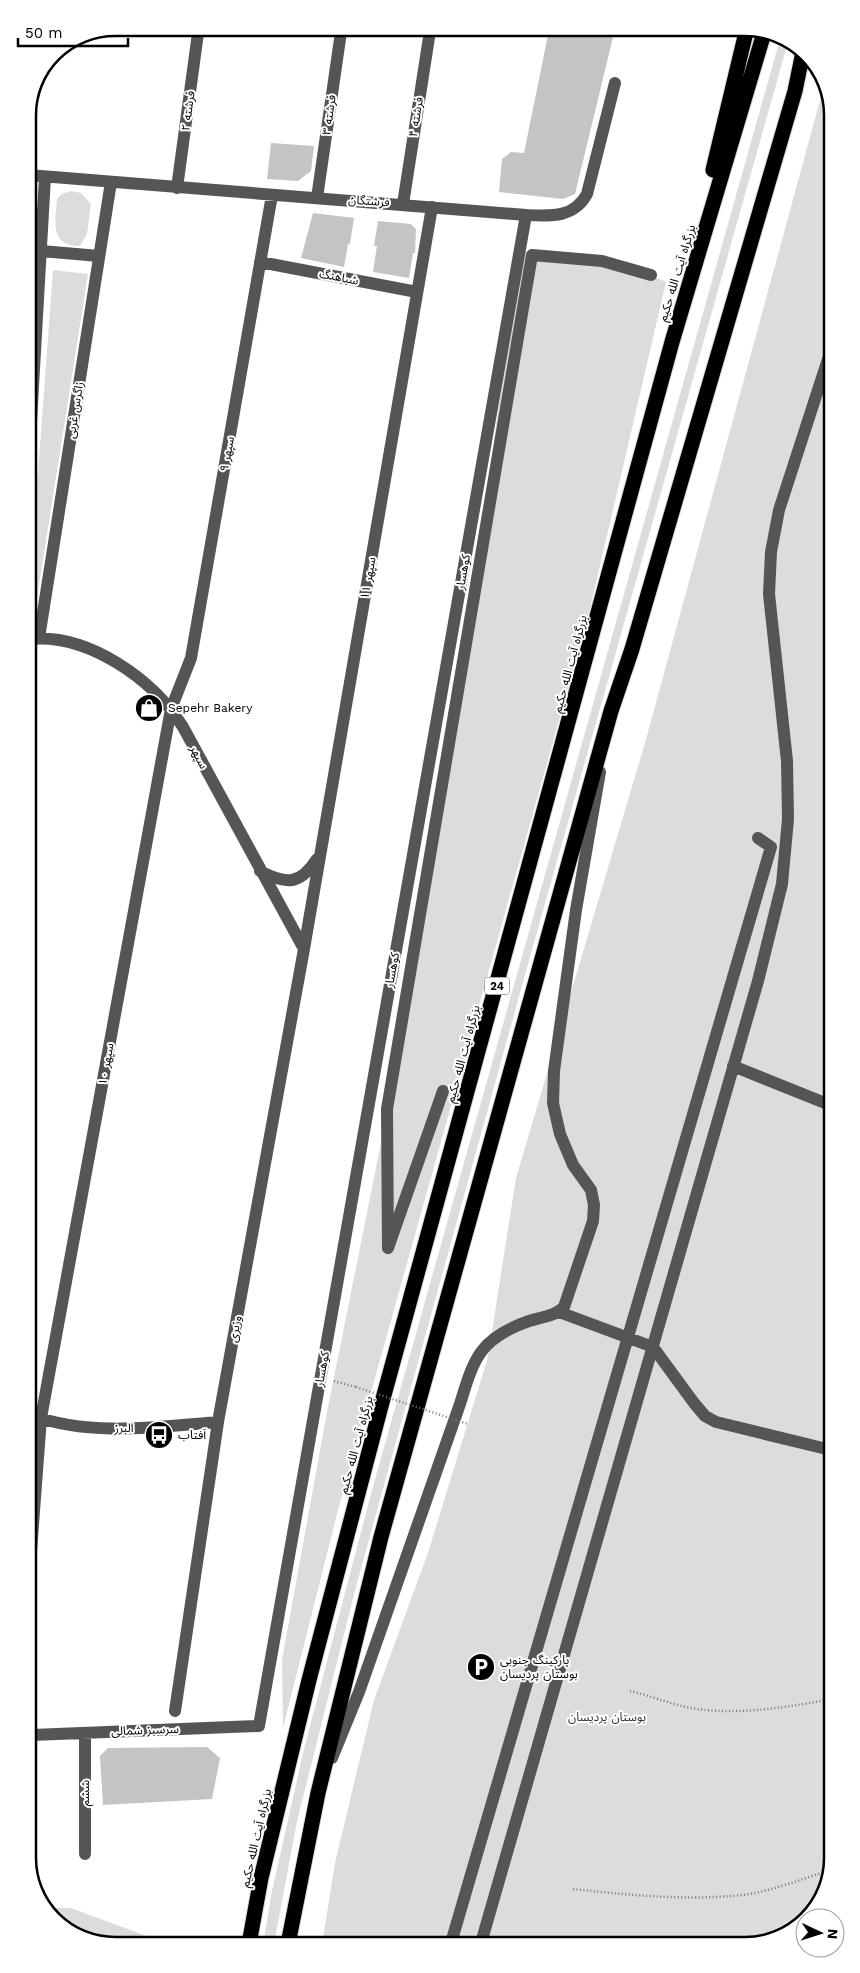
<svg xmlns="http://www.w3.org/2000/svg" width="860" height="1973" viewBox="0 0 860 1973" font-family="'Work Sans','Noto Sans Arabic',sans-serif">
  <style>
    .green { fill: #dcdcdc }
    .building { fill: #c4c4c4 }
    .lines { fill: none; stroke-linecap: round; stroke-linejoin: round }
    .highway-casing { stroke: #dbdbdb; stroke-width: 17 }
    .path { stroke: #777; stroke-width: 2.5; stroke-dasharray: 1 2.5; stroke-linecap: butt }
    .minor { stroke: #555; stroke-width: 12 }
    .highway { stroke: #000; stroke-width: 15 }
    .path-bridge { stroke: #777; stroke-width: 2.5; stroke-dasharray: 1 2.5; stroke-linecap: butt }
    .labels { text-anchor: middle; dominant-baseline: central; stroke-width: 4; stroke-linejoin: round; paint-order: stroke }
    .shield { fill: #fff; stroke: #4c4c4c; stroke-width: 1 }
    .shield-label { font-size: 11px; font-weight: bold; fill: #000 }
    .street-label { font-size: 12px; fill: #000; stroke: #fff }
    .poi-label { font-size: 12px; fill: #000; stroke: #fff; text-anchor: start }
    .park-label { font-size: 12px; fill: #333; stroke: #fff }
    .rim { fill: none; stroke: #000; stroke-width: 2.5 }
  </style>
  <rect width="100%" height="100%" fill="#fff"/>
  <path class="green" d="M 780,39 L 788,42 L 528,964 L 357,1583 L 297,1821 L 274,1944 L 263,1944 L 272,1891 L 304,1749 L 372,1490 Z
    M 825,82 L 828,87 L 832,1858 L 815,1911 L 773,1941 L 322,1944 L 335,1863 L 374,1700 L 428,1553 L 488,1357 L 516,1178 L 645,743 Z
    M 71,191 L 81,193 L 91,204 L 87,234 L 80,246 C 50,246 55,222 57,199 L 62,194 Z
    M 519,251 C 570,256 620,260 666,282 L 589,613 L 338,1510 L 283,1728 L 282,1660 L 327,1412 L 383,1133 L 472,608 Z
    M 53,270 L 88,274 L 36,604 L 29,602 L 29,595 Z
    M 48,1908 L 71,1908 L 152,1938 L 152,1945 L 109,1945 L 62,1928 Z"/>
  <path class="building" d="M 615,29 L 575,194 L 563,199 L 499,192 L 502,159 L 511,152 L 524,153 L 549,30 Z
    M 271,143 L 314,146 L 311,171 L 298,181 L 267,179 Z
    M 313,213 L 354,218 L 350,244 L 348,244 L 344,267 L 301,258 Z
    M 378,221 L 411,224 L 416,229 L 415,253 L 413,253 L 409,278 L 373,272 L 377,246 L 374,246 Z
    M 207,1747 L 220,1758 L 212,1799 L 103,1805 L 100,1756 L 108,1748 Z"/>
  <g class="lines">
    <defs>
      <path id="highway" d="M 713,170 L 747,28
        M 249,1944 L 261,1878 L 309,1680 L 381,1406 L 672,342 L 764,33
        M 288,1944 L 318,1793 L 381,1537 L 611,711 L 632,649 L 795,91 L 803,52"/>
    </defs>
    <use href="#highway" class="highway-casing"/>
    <path class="path" d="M 334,1381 L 356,1387
      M 630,1691 C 652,1696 675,1706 697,1709 C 742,1715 788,1707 832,1699
      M 573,1889 C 629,1895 686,1901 742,1895 C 770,1892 801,1879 828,1871"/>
    <path class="minor" d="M 28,120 L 30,105
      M 28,175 L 526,215 C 551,216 574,218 587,194 L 615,83
      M 177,188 L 198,33
      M 317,198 L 341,32
      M 403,204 L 430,31
      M 41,251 L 99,256
      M 260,262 L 417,292
      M 29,456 L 45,177
      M 39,638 L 111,182
      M 29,639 C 88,633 153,679 183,727 L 304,949
      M 260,871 C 287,885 300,885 317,859
      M 733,1066 L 830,1105
      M 443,1091 L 388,1248 L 387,1109 L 532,255 L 602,261 L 651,275
      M 559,1312 L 653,1347 L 694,1403 L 705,1416 L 716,1422 L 831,1450
      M 31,1415 C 90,1437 157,1427 218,1422
      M 31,1551 L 41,1418 L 171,709 L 191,658 L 272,195
      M 175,1711 L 218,1422 L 304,949 L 432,207
      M 85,1733 L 85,1854
      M 32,1735 L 259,1726 L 526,215
      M 332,1758 L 359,1692 L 460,1404 C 474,1358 480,1338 529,1321 C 542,1317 555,1316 564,1307 L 593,1221 L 594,1205 L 591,1190 L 573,1165 L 560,1134 L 553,1103 L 554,1071 L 576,910 L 600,772
      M 451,1943 L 771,847 L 758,838
      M 481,1943 L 758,981 L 782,884 L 788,819 L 787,761 L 769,594 L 771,552 L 779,510 L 828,359"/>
    <use href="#highway" class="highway"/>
    <path class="path-bridge" d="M 356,1387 L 468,1424"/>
  </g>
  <defs>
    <symbol id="shop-disc" viewBox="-11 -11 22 22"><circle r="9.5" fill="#000" stroke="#fff"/><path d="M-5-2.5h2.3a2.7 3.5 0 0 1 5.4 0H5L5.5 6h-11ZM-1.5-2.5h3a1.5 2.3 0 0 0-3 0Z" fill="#fff"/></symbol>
    <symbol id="bus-disc" viewBox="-11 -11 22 22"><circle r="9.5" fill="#000" stroke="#fff"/><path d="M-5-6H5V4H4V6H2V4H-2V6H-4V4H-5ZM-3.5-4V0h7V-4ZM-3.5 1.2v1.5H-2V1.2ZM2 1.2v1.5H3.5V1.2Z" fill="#fff"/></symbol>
    <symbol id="parking-disc" viewBox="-11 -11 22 22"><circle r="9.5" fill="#000" stroke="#fff"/><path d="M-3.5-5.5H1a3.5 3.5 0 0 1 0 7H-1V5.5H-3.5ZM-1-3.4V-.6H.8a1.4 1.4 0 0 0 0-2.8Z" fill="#fff"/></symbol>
  </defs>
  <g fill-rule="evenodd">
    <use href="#shop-disc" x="133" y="692" width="32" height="32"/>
    <use href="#bus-disc" x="143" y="1419" width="32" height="32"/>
    <use href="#parking-disc" x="465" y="1651" width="32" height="32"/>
  </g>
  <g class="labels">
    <rect class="shield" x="484.5" y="977.5" width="25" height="17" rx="4"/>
    <g class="shield-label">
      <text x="497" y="986">24</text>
    </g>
    <g class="street-label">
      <text transform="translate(188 111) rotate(-82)">فرشته ۲</text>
      <text transform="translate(329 115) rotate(-82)">فرشته ۳</text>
      <text transform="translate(416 117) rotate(-81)">فرشته ۴</text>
      <text transform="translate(369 201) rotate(4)">فرشتگان</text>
      <text transform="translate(677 273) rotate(-73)">بزرگراه آیت الله حکیم</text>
      <text transform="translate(339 277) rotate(11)">شباهنگ</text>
      <text transform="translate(75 410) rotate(-81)">زاگرس غربی</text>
      <text transform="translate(227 454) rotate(-80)">سپهر ۹</text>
      <text transform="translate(463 572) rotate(-80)">کوهسار</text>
      <text transform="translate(368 578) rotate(-80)">سپهر ۱۱</text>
      <text transform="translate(570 664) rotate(-75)">بزرگراه آیت الله حکیم</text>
      <text transform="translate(199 757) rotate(62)">سپهر</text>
      <text transform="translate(392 970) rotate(-80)">کوهسار</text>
      <text transform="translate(463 1054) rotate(-75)">بزرگراه آیت الله حکیم</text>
      <text transform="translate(106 1064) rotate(-80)">سپهر ۱۰</text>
      <text transform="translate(235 1329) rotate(-80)">وزیری</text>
      <text transform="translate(322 1369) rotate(-80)">کوهسار</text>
      <text transform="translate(124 1428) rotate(-1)">البرز</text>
      <text transform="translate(356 1445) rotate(-75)">بزرگراه آیت الله حکیم</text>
      <text transform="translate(145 1730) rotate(-2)">سرسبز شمالی</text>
      <text transform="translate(85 1793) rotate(-90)">ششم</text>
      <text transform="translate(256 1838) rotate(-77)">بزرگراه آیت الله حکیم</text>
    </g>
    <g class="poi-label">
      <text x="168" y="708">Sepehr Bakery</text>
      <text x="178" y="1435">آفتاب</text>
      <text x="500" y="1660">پارکینگ جنوبی<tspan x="500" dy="14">بوستان پردیسان</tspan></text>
    </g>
    <g class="park-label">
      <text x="607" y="1717">بوستان پردیسان</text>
    </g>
  </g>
  <path d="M0 0H860V1973H0ZM115 36H745A79 79 0 0 1 824 115V1858A79 79 0 0 1 745 1937H115A79 79 0 0 1 36 1858V115A79 79 0 0 1 115 36Z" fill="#fff" fill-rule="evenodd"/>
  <path class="rim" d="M115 36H745A79 79 0 0 1 824 115V1858A79 79 0 0 1 745 1937H115A79 79 0 0 1 36 1858V115A79 79 0 0 1 115 36Z"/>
  <g transform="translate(820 1933) rotate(94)"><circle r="24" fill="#ffffff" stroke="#999999"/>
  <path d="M0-4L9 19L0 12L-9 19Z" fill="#000000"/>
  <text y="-8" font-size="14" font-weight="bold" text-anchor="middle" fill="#000000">N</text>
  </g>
  <path d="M18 38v8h110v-8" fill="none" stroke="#000000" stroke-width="2.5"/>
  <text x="25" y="38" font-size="15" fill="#000000" stroke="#ffffff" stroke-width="4" paint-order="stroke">50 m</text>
</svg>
